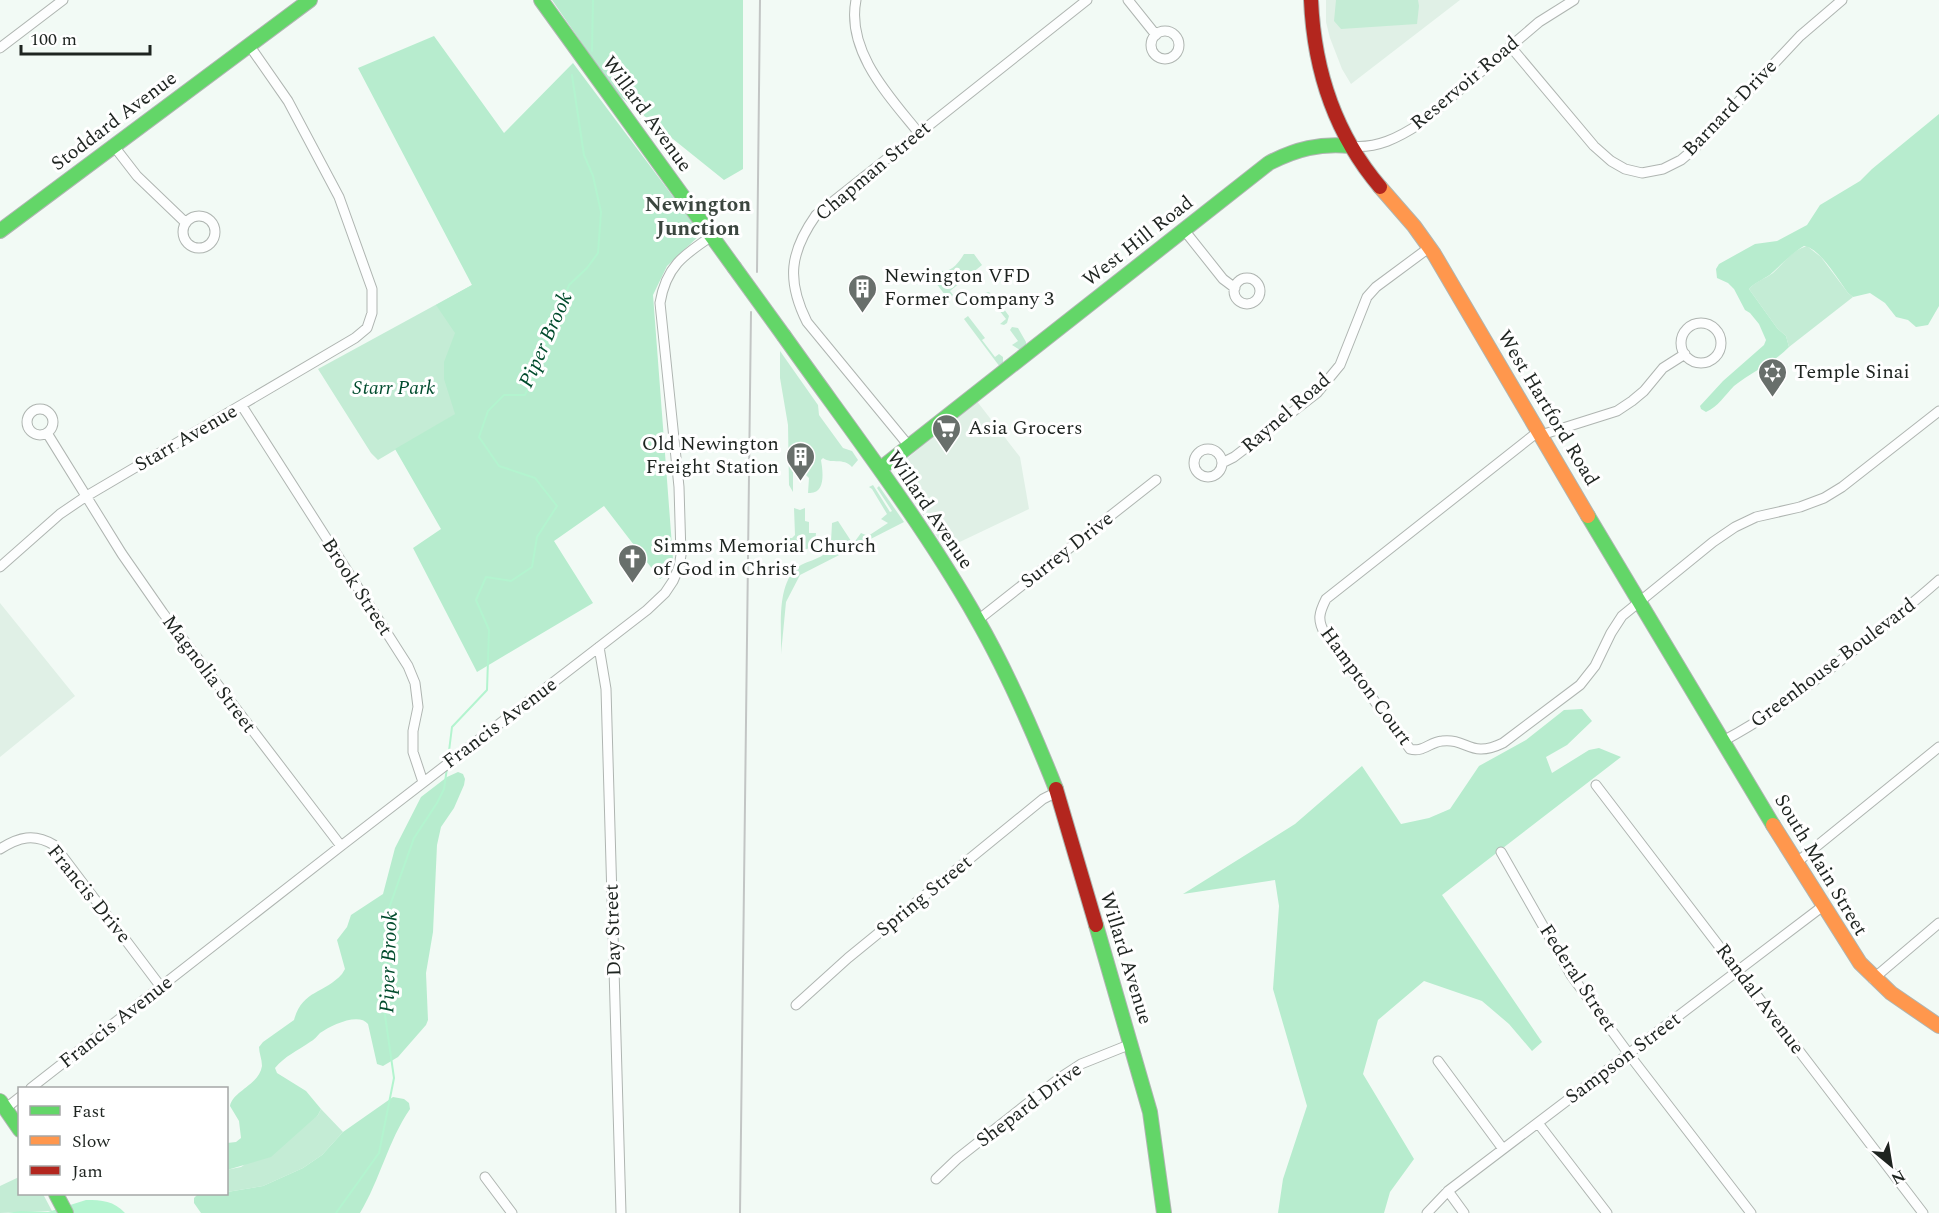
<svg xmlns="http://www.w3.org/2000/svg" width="1939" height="1213" viewBox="0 0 1939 1213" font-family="Spectral,serif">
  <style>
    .built { fill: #e0f0e6 }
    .green { fill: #c4ecd5 }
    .forest { fill: #b7ecce }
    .water { fill: #b3f4cf }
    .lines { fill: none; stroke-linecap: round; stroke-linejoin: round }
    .stream { stroke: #b3f4cf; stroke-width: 2 }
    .street-casing { stroke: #afb5b1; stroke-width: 11 }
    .fast-casing { stroke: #afb5b1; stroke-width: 16 }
    .slow-casing { stroke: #afb5b1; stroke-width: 16 }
    .jam-casing { stroke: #afb5b1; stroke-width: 16 }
    .street { stroke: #fdfefe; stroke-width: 9 }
    .fast { stroke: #63d668; stroke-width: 14 }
    .slow { stroke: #ff974d; stroke-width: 14 }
    .jam { stroke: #b3261e; stroke-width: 14 }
    .rail { stroke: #c2c5c4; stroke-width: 2 }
    .fast-bridge-casing { stroke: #afb5b1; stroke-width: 16; stroke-linecap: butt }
    .fast-bridge { stroke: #63d668; stroke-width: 14 }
    .labels { text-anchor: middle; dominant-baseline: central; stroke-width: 6; stroke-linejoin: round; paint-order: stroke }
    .street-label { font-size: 20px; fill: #1e2420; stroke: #fff }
    .poi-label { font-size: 20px; fill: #1e2420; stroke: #fff; text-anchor: start }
    .park-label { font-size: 20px; font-style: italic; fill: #004c2e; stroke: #fff }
    .neighbourhood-label { font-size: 21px; font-weight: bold; fill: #3b463f; stroke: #fff }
    .water-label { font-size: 21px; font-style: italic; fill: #004b2c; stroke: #fff }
  </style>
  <rect width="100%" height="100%" fill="#f2faf5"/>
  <path class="built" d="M 1326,0 L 1460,0 L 1351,84 L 1342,69 L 1330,38 L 1326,22 Z
    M 976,400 L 1020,457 L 1029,509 L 945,549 L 901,481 L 901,464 Z
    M 0,603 L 75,696 L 0,757 Z"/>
  <path class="green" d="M 1336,0 L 1418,0 L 1419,6 L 1417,24 L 1341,29 L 1334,21 Z
    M 567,233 L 517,378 L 378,460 L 371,453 L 318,369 Z
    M 1807,246 L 1821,257 L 1848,293 L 1853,297 L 1789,347 L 1786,336 L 1777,328 L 1749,289 C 1756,281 1765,279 1773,273 C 1784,263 1792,250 1807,246 Z
    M 964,254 L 974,254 L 982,265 L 950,291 L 953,295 L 948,299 L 936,283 L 942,271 C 952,272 959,262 964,254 Z
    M 988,292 L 993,294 L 1009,316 L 1007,323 L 1004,325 L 1000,324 L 1006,319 L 988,296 L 984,294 Z
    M 968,316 L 985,338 L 982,340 L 995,357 L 999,354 L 1003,357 L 1003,363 L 1000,367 L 964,319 Z
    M 1012,327 L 1018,328 L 1026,342 L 1026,345 L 1020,350 L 1012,345 L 1018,341 L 1010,330 Z
    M 780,351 L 818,405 L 819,415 L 843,448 L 852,451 L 858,460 L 852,467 C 843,457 833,465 823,458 L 821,460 C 823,472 826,495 808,493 L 809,478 L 802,471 L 793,472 L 793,492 L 789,485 L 788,425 L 780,378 Z
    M 873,485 L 890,512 L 892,511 L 877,488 L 879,486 L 904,522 L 800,575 L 786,602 L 781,654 C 782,628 775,581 801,565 C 808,561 816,560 823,555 L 828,542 L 831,542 L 832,523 L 838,521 L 853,544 L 861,533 L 868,536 L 888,523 L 881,519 L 887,514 L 872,489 L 869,487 Z
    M 794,508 L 800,510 L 805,508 L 805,521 L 809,522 L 809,533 L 816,533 L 815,544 L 807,549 L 791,549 L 787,546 L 786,538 L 792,538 L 795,535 Z
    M 321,1109 L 343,1132 L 322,1155 L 303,1168 L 263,1186 L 227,1192 L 226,1170 L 241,1167 L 318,1115 Z
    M 19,1177 L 20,1194 L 43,1194 L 52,1211 L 0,1213 L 0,1186 Z"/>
  <path class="forest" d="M 552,0 L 743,0 L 743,169 L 724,180 L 617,94 Z
    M 434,36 L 504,133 L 573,63 L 701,234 L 667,266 L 653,295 L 673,559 L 666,574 L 660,579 L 604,506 L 554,541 L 593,603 L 477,672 L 413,548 L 441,529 L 395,449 L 455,414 L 444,379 L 444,362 L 455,333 L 436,305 L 472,285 L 358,68 Z
    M 1939,114 L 1939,306 L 1928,325 L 1916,327 L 1908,320 L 1896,317 L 1885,303 L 1870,293 L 1853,297 L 1848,293 C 1839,281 1820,248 1804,246 C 1792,253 1783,263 1773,272 C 1766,279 1756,281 1749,289 L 1777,328 L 1786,336 L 1789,347 C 1774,363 1751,372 1734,386 C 1725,395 1718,407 1706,412 L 1701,409 L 1700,406 L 1723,381 L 1764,345 L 1766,340 L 1759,324 L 1750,313 L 1745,310 L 1734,289 L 1728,283 L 1717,278 L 1716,269 L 1719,264 L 1755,244 L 1777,241 L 1807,225 L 1820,205 L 1860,181 L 1872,169 Z
    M 1582,709 L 1592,721 L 1567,745 L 1546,757 L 1552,773 L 1589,750 L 1599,748 L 1621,757 L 1442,895 L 1542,1042 L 1532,1051 L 1509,1024 L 1482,1001 L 1424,981 L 1378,1020 L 1363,1074 L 1414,1159 L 1390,1192 L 1384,1213 L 1278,1213 L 1283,1179 L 1307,1106 L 1273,989 L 1279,906 L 1275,880 L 1183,894 L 1295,824 L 1362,766 L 1401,824 L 1429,818 L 1450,809 L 1479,766 L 1526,740 L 1564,710 Z
    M 458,772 L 463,774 L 465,779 L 464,785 L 454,808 L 441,827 L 437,845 L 433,932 L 426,973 L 428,1020 L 426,1025 L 398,1057 L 383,1066 L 377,1064 L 368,1024 C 359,1012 331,1025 320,1033 C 317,1036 314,1040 310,1042 C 297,1051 285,1056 275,1068 L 277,1073 L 306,1091 L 321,1109 L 318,1115 L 271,1157 L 227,1170 L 227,1143 L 236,1142 L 241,1138 L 239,1121 L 230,1106 C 233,1091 259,1085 262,1066 C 262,1059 259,1053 259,1047 L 263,1042 L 294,1020 C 302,990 324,994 342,974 L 345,969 L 337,940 L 347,927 L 351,915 L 383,894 L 395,848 L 421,797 L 447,777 Z
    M 393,1097 L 404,1099 L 409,1103 L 410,1109 C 388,1141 380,1180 360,1213 L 201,1213 L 194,1203 L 194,1198 L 198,1194 L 226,1194 L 227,1192 L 263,1186 L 303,1168 L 322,1155 L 343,1132 Z"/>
  <path class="water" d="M 86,1200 C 102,1200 114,1201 125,1213 L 8,1213 L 20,1211 L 48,1212 Z"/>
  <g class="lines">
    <path class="stream" d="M 592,51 L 593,0
      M 448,759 L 452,727 L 487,690 L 489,630 L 476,600 L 486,577 L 511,581 L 532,567 L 537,537 L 557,506 L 535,478 L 499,466 L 479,437 L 488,411 L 504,395 L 525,395 L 569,285 L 587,268 L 598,253 L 601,212 L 593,176 L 584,155 L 572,75
      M 336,1213 L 379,1153 L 394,1078 L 385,1015 L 388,911 L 414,838 L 437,803 L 444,789 L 447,768"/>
    <defs>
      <path id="street" d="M 856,0 C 846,51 889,96 918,132
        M 1128,0 L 1156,35
        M1151 45a14 14 0 1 1 28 0a14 14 0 1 1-28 0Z
        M 1510,46 L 1594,146 L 1611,161 L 1625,169 L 1642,173 L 1663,169 L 1681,160 L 1694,149 L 1800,36 L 1842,0
        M 0,48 L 63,0
        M 113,145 L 137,176 L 186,223
        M 1350,146 C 1377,149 1398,138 1421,123 L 1539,22 L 1574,0
        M183 232a16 16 0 1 1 32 0a16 16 0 1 1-32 0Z
        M 1184,230 L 1223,279 L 1235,288
        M1234 291a13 13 0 1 1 26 0a13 13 0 1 1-26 0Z
        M1681 343a20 20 0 1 1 40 0a20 20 0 1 1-40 0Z
        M 242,406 L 408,666 L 415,683 L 418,707 L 413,731 L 413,752 L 423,782
        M27 422a13 13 0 1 1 26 0a13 13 0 1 1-26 0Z
        M 1539,431 L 1326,599 C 1319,613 1317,620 1325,634 L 1410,749 C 1422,753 1430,742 1442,741 C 1468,738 1470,759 1503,743 L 1580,685 L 1595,666 L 1611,633 L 1622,616 L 1713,542 L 1735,527 L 1756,517 L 1800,507 L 1824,498 L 1842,487 L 1939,411
        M 47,433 L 122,554 L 163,613 L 341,846
        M 1541,435 L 1617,411 L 1632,401 L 1644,391 L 1663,368 L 1685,354
        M 909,446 L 807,322 C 786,280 790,252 816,215 L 1087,0
        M1194 463a14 14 0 1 1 28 0a14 14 0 1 1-28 0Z
        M 1222,463 L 1234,457 L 1317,393 L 1340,365 L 1367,297 L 1376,287 L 1430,247
        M 0,567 L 60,514 L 85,497 L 355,338 L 367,328 L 372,313 L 372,289 L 339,197 L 288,101 L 249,45
        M 978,620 L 1156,480
        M 599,647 L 606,689 L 621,1213
        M 1723,741 C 1769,717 1808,686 1849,654 C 1879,630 1910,606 1939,580
        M 1596,785 L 1923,1213
        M 0,849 C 19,837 34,833 54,845 L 161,987
        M 1501,852 L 1571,975 L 1634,1061 L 1751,1213
        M 1796,863 L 1939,747
        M 1873,979 L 1939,923
        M 796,1005 L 848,958 L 1043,799 L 1057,792
        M 1438,1061 L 1503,1149
        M 31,1088 L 341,846 L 647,610 L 665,593 L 673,581 L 679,567 L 681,555 L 679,487 L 660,303 C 666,267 683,255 712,236
        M 6,1108 L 20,1097
        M 1538,1123 L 1607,1213
        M 485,1177 L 512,1213
        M 936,1179 L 957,1159 L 1061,1077 L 1081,1064 L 1131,1044
        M 1448,1191 L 1464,1213
        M 1427,1213 L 1448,1191 L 1823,906"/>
      <path id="fast" d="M 541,0 L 734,267
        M 0,231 L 310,0
        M 784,336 C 850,429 921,520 977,619 C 1008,673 1033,731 1056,789
        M 880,469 L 1269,163 C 1296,149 1320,143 1350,146
        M 1588,516 L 1773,825
        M 1096,925 L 1150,1112 L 1164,1213
        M 0,1101 L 20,1130
        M 56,1194 L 66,1213"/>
      <path id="slow" d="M 1380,187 L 1414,226 L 1434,254 L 1588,516
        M 1773,825 L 1860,963 L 1891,993 L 1939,1026"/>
      <path id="jam" d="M 1311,0 C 1314,69 1335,134 1380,187
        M 1056,789 L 1096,925"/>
    </defs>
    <use href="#street" class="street-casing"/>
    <use href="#fast" class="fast-casing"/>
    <use href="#slow" class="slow-casing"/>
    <use href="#jam" class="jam-casing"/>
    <use href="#street" class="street"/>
    <use href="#fast" class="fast"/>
    <use href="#slow" class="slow"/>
    <use href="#jam" class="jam"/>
    <path class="rail" d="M 757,272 L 760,0
      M 740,1213 L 751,312"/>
    <defs>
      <path id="fast-bridge" d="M 734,267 L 784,336"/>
    </defs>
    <use href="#fast-bridge" class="fast-bridge-casing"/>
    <use href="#fast-bridge" class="fast-bridge"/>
  </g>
  <defs>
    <symbol id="building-pin" viewBox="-11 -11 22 30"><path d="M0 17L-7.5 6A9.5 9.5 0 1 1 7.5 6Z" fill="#686f6b" stroke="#fff"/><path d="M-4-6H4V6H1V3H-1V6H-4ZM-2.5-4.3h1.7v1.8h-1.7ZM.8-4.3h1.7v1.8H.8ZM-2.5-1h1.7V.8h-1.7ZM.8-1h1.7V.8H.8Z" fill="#fff"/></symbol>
    <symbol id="synagogue-pin" viewBox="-11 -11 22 30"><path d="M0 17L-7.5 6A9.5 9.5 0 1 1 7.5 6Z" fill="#686f6b" stroke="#fff"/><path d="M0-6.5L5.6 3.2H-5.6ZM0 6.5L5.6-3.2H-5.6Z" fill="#fff"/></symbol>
    <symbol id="supermarket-pin" viewBox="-11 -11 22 30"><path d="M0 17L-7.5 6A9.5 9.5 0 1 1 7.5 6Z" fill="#686f6b" stroke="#fff"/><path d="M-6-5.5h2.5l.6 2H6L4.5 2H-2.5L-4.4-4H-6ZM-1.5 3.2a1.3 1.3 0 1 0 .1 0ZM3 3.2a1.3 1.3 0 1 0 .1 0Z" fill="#fff"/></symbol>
    <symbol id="church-pin" viewBox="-11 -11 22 30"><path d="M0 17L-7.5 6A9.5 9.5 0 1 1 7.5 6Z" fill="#686f6b" stroke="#fff"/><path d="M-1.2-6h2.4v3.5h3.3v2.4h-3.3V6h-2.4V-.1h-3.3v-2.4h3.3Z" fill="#fff"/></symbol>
  </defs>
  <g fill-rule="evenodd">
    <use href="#building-pin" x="846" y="272" width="33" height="45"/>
    <use href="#synagogue-pin" x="1756" y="356" width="33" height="45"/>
    <use href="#supermarket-pin" x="930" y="412" width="33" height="45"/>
    <use href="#building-pin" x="784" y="440" width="33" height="45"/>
    <use href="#church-pin" x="616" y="542" width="33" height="45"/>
  </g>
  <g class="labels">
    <g class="street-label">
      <text transform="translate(1465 83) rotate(-40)">Reservoir Road</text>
      <text transform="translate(1730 108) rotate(-46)">Barnard Drive</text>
      <text transform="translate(647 114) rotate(54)">Willard Avenue</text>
      <text transform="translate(114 121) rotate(-37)">Stoddard Avenue</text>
      <text transform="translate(873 171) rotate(-40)">Chapman Street</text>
      <text transform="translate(1138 241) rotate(-38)">West Hill Road</text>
      <text transform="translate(1548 408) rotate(59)">West Hartford Road</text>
      <text transform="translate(1286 413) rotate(-41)">Raynel Road</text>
      <text transform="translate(186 438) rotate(-30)">Starr Avenue</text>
      <text transform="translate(930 510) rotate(56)">Willard Avenue</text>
      <text transform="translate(1067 550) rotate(-38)">Surrey Drive</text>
      <text transform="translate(357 587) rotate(57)">Brook Street</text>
      <text transform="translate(1833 663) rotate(-37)">Greenhouse Boulevard</text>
      <text transform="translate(209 674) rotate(53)">Magnolia Street</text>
      <text transform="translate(1366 686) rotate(54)">Hampton Court</text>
      <text transform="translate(500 723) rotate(-37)">Francis Avenue</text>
      <text transform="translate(1821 865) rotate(59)">South Main Street</text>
      <text transform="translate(89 894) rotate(51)">Francis Drive</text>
      <text transform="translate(924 896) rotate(-39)">Spring Street</text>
      <text transform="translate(613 930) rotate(-92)">Day Street</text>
      <text transform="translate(1126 958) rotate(73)">Willard Avenue</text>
      <text transform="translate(1578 978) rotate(57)">Federal Street</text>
      <text transform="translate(1760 999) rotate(53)">Randal Avenue</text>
      <text transform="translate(116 1022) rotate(-38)">Francis Avenue</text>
      <text transform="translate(1623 1058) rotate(-37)">Sampson Street</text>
      <text transform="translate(1029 1105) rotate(-37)">Shepard Drive</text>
    </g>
    <g class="poi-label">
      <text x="884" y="276">Newington VFD<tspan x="884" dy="23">Former Company 3</tspan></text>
      <text x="1794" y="372">Temple Sinai</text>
      <text x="968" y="428">Asia Grocers</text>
      <text x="779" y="444" text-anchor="end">Old Newington<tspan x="779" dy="23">Freight Station</tspan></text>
      <text x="653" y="546">Simms Memorial Church<tspan x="653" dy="23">of God in Christ</tspan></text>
    </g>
    <g class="park-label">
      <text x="394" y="388">Starr Park</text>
    </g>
    <g class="neighbourhood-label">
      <text x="698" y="205">Newington<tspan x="698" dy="24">Junction</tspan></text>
    </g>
    <g class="water-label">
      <text transform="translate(546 340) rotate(-66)">Piper Brook</text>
      <text transform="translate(389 962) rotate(-88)">Piper Brook</text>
    </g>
  </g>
  <rect x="18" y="1087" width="210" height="108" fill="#ffffff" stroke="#a5a7a6" stroke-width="1.5"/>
  <rect x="30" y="1106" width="30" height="9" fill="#63d668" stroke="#a5a7a6" stroke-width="1.5"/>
  <text x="72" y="1117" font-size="18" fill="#1e2420">Fast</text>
  <rect x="30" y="1136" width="30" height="9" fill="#ff974d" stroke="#a5a7a6" stroke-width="1.5"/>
  <text x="72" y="1147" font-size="18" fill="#1e2420">Slow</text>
  <rect x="30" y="1166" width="30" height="9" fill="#b3261e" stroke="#a5a7a6" stroke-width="1.5"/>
  <text x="72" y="1177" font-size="18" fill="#1e2420">Jam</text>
  <g transform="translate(1891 1165) rotate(150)" stroke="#ffffff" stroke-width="4.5" paint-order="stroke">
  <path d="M0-4.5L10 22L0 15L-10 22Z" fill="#1e2420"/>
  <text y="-9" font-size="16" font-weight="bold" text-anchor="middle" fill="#1e2420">N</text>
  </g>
  <path d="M21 45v9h129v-9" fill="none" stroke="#1e2420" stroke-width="3"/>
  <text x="30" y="45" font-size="18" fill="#1e2420" stroke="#ffffff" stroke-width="4.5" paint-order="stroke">100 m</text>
</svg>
